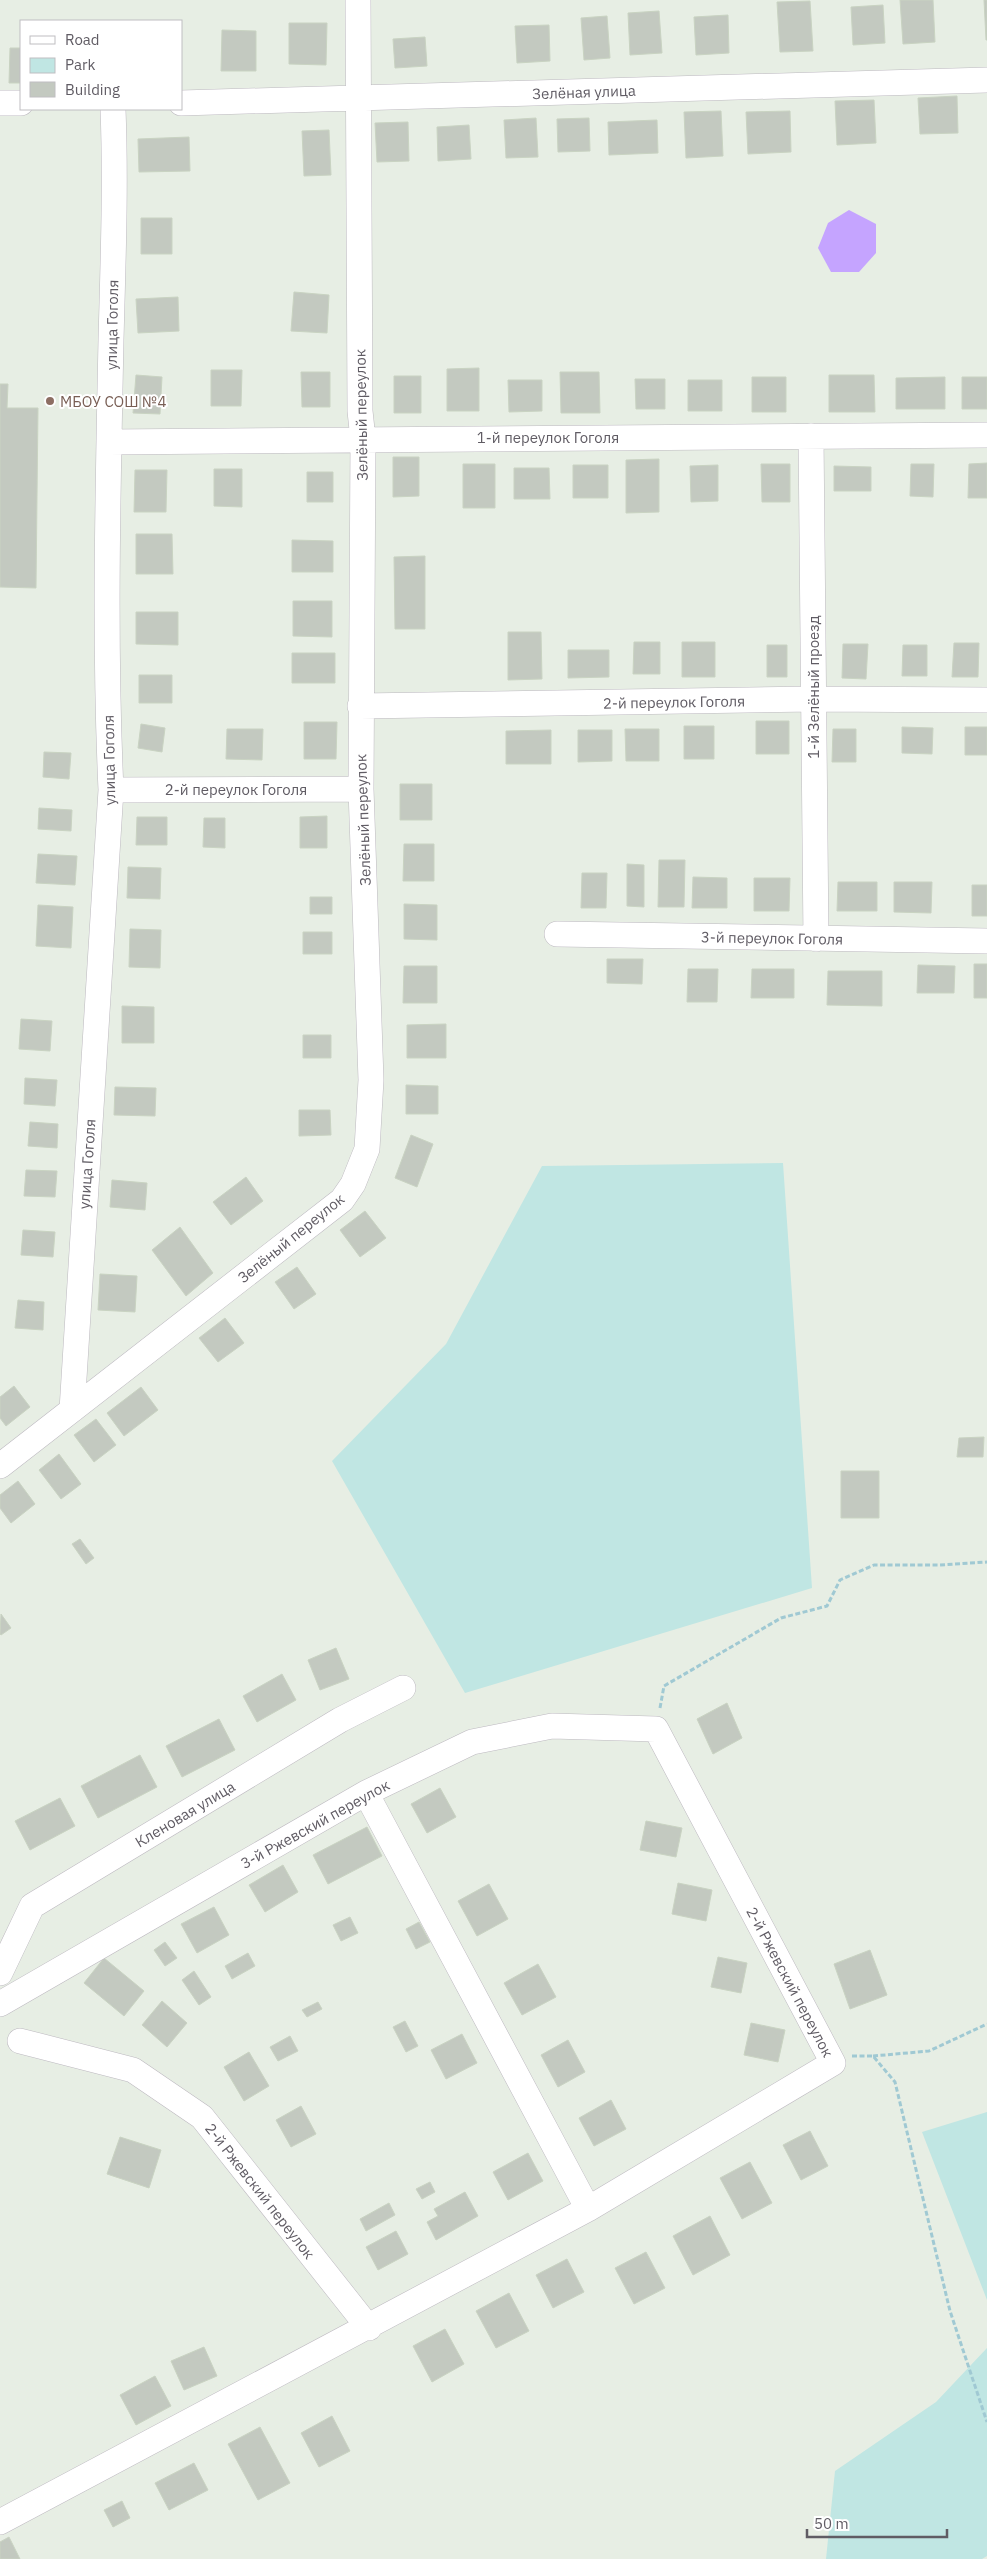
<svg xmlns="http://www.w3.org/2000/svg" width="987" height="2559" viewBox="0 0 987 2559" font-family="'IBM Plex Sans',sans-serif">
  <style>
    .green { fill: #c0e6e3 }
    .water { fill: #c5a4ff }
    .building { fill: #c3c9c0; stroke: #c9d3c2 }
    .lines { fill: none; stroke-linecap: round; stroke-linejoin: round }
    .minor-casing { stroke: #bdb9c0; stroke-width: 26 }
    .path { stroke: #a0c9d3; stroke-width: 3; stroke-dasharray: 5 2.5; stroke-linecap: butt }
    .minor { stroke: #fff; stroke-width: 25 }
    .education-dot { fill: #8d6e63; stroke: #fff; stroke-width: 2 }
    .labels { text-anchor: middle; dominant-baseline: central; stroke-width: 4; stroke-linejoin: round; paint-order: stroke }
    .street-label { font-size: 15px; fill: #605c64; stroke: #fff }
    .education-label { font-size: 15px; fill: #785e54; stroke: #fff; text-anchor: start }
  </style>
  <rect width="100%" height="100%" fill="#e7eee4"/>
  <path class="green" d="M 783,1163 L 812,1588 L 465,1693 L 332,1461 L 446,1344 L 542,1166 Z
    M 987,2112 L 987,2300 L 922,2132 Z
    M 987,2348 L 987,2556 L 982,2559 L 826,2559 L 835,2471 L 936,2402 Z"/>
  <path class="water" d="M 849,210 L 876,224 L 876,253 L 859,272 L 831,272 L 818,248 L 828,223 Z"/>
  <path class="building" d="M 900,0 L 933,0 L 935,42 L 903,44 Z
    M 984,0 L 987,0 L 987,40 L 986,40 Z
    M 810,1 L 813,51 L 780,52 L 777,2 Z
    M 883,5 L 885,43 L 853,45 L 851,7 Z
    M 659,11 L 662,53 L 630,55 L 628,13 Z
    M 728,15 L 729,53 L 696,55 L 694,17 Z
    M 607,16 L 610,58 L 584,60 L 581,18 Z
    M 289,23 L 327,23 L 326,65 L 289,64 Z
    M 549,25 L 550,61 L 517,63 L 515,26 Z
    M 222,30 L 256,31 L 256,71 L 221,71 Z
    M 425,37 L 427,66 L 395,68 L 393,39 Z
    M 10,48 L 21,48 L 21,83 L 9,83 Z
    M 957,96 L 958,133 L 920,134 L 918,98 Z
    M 874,100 L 876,143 L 837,145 L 835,101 Z
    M 721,111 L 723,156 L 686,158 L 684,112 Z
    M 790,111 L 791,152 L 748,154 L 746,112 Z
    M 536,118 L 538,157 L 506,158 L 504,120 Z
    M 589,118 L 590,151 L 558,152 L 557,119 Z
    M 657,120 L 658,153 L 609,155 L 608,122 Z
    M 408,122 L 409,161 L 377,162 L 375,123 Z
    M 469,125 L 471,159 L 438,161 L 437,127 Z
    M 329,130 L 331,175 L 304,176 L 302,131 Z
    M 189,137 L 190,171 L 139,172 L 138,139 Z
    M 141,218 L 172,218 L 172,254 L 141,254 Z
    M 294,292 L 329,295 L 327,333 L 291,331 Z
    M 178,297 L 179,331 L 138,333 L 136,299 Z
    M 479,368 L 479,411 L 447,411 L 447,369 Z
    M 211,370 L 242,370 L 241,406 L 211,406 Z
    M 301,372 L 330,372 L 330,407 L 302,407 Z
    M 560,372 L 599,372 L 600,413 L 561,413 Z
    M 136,375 L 162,377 L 160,414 L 133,413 Z
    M 829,375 L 874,375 L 875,412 L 829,412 Z
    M 394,376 L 421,376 L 421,413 L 394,413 Z
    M 752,377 L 786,377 L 786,412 L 752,412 Z
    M 945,377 L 945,409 L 896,409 L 896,378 Z
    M 962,377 L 987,377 L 987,409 L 962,409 Z
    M 635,379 L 665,379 L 665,409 L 636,409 Z
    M 508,380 L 542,380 L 542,411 L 509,412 Z
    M 688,380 L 722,380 L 722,411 L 688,411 Z
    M 0,384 L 8,384 L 7,408 L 38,408 L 36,588 L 0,587 Z
    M 393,457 L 419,457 L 419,496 L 393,497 Z
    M 659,459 L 659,512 L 626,513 L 626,460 Z
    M 987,463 L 987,498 L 968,498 L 969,464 Z
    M 463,464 L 495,464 L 495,508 L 463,508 Z
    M 761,464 L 790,464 L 790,502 L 762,502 Z
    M 911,464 L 934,464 L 933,497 L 910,496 Z
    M 573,465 L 608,465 L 608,498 L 573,498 Z
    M 718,465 L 718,501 L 691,502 L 690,466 Z
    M 834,466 L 871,467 L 871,491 L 834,491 Z
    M 514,468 L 549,468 L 550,499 L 514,499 Z
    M 214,469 L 242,469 L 242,507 L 214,506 Z
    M 135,470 L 167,470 L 166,512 L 134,512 Z
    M 307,472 L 333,472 L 333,502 L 307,502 Z
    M 136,534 L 172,534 L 173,574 L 136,574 Z
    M 292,540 L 333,541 L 333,572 L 292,572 Z
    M 425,556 L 425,629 L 395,629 L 394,557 Z
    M 293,601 L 332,601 L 332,637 L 293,636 Z
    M 136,612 L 178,612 L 178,645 L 136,644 Z
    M 508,632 L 541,632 L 542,679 L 508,680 Z
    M 634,642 L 660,642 L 660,674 L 633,674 Z
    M 682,642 L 715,642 L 715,677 L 682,677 Z
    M 954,643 L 979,643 L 978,677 L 952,677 Z
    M 843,644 L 868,644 L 866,679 L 842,678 Z
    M 767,645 L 787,645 L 787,677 L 767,677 Z
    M 903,645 L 927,645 L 927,676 L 902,676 Z
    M 568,650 L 609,650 L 609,677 L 568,678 Z
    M 292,653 L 335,653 L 335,683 L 292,683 Z
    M 139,675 L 172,675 L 172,703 L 139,703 Z
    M 756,721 L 789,721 L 789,754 L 756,754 Z
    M 304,722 L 337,722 L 336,759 L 304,759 Z
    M 141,724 L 165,728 L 162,752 L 138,748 Z
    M 684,726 L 714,726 L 714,759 L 684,759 Z
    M 902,727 L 933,728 L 932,754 L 902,753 Z
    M 965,727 L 987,727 L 987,755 L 965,755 Z
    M 227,729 L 263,729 L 262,760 L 226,759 Z
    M 625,729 L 659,729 L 659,761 L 626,761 Z
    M 833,729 L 856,729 L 856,762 L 832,762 Z
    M 551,730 L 551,764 L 506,764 L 506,731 Z
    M 578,730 L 612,730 L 612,761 L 578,762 Z
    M 44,752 L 71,753 L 69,779 L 43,777 Z
    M 400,784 L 432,784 L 432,820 L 400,820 Z
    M 39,808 L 72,810 L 71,831 L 38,829 Z
    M 327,816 L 327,848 L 300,848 L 300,817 Z
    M 137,817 L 167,817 L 167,845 L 136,845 Z
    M 204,818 L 225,818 L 225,848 L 203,847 Z
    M 404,844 L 434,844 L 434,881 L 403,881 Z
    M 38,854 L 77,856 L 75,885 L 36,883 Z
    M 659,860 L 685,860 L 684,907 L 658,907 Z
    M 627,864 L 644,865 L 644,907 L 627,906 Z
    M 128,867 L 161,868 L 160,899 L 127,898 Z
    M 582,873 L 607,873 L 606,908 L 581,908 Z
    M 693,877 L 727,878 L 727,908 L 692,908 Z
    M 754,878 L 790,878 L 789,911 L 754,911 Z
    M 838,882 L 877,882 L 877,911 L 837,911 Z
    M 894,882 L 932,882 L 931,913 L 894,912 Z
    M 972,885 L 987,885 L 987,916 L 972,916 Z
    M 310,897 L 332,897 L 332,914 L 310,914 Z
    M 404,904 L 437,905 L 437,940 L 404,939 Z
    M 38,905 L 73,907 L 71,948 L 36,946 Z
    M 130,929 L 161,930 L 160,968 L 129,967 Z
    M 303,932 L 332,932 L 332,954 L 303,954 Z
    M 607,959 L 643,959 L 642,984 L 607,983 Z
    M 974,964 L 987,964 L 987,998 L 974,998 Z
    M 918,965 L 955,966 L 954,993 L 917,993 Z
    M 404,966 L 437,966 L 437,1003 L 403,1003 Z
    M 688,969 L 718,969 L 717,1002 L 687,1002 Z
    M 752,969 L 794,969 L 794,998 L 751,998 Z
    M 828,971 L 882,971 L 882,1006 L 827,1005 Z
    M 122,1006 L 154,1007 L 154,1043 L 122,1043 Z
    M 21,1019 L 52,1021 L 50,1051 L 19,1049 Z
    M 446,1024 L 446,1058 L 407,1058 L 407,1025 Z
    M 303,1035 L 331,1035 L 331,1058 L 303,1058 Z
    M 25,1078 L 57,1080 L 55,1106 L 24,1104 Z
    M 406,1085 L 438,1086 L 438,1114 L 406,1114 Z
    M 115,1087 L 156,1088 L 155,1116 L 114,1115 Z
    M 299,1110 L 330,1110 L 331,1135 L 299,1136 Z
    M 30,1122 L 58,1124 L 57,1148 L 28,1146 Z
    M 411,1135 L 433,1144 L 417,1187 L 395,1178 Z
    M 26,1170 L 57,1171 L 55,1197 L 24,1196 Z
    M 246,1177 L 263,1201 L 231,1225 L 213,1202 Z
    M 112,1180 L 147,1183 L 145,1210 L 110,1207 Z
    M 365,1211 L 386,1238 L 360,1257 L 340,1230 Z
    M 180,1227 L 213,1273 L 186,1296 L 152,1250 Z
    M 23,1230 L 55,1232 L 53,1257 L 21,1255 Z
    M 297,1267 L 316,1294 L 294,1309 L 275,1282 Z
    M 100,1274 L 137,1276 L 135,1312 L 98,1310 Z
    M 18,1300 L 44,1302 L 43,1330 L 15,1328 Z
    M 225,1318 L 244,1343 L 218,1362 L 199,1338 Z
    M 14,1386 L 30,1407 L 6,1426 L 0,1418 L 0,1397 Z
    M 141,1387 L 158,1410 L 124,1436 L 107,1413 Z
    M 96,1419 L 116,1445 L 94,1462 L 74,1435 Z
    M 984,1437 L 983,1457 L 957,1457 L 959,1438 Z
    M 59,1454 L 81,1484 L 61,1499 L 39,1470 Z
    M 841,1471 L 879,1471 L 879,1518 L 841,1518 Z
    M 18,1481 L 35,1504 L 11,1523 L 0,1508 L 0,1495 Z
    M 80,1539 L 94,1558 L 86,1564 L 72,1544 Z
    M 1,1614 L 11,1628 L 1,1635 L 0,1634 Z
    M 336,1648 L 349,1679 L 320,1690 L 308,1660 Z
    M 282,1674 L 296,1700 L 257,1722 L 243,1696 Z
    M 727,1703 L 742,1738 L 713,1754 L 697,1719 Z
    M 219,1719 L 235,1750 L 182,1777 L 166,1746 Z
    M 140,1755 L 157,1787 L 98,1818 L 81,1786 Z
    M 440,1788 L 456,1817 L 427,1833 L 411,1804 Z
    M 60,1798 L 75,1826 L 30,1850 L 15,1821 Z
    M 646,1821 L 682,1828 L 676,1857 L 640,1850 Z
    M 367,1827 L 382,1856 L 328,1884 L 313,1855 Z
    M 283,1865 L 298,1892 L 265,1912 L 249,1885 Z
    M 678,1883 L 712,1890 L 706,1921 L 672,1914 Z
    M 489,1884 L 508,1919 L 477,1936 L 458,1901 Z
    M 214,1907 L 229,1935 L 197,1953 L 181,1924 Z
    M 350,1917 L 358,1933 L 341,1941 L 333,1925 Z
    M 419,1922 L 430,1942 L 416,1949 L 406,1929 Z
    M 165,1942 L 177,1958 L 165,1966 L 154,1950 Z
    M 870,1950 L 887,1995 L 850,2009 L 834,1964 Z
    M 248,1953 L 255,1966 L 232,1979 L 225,1966 Z
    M 718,1957 L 747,1963 L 741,1993 L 711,1987 Z
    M 104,1958 L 144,1991 L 124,2016 L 84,1983 Z
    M 538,1964 L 556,1997 L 522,2015 L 504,1983 Z
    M 194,1971 L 211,1997 L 199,2005 L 182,1980 Z
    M 162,2001 L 187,2023 L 167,2047 L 142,2025 Z
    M 318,2002 L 322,2009 L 307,2017 L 302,2010 Z
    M 405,2021 L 418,2046 L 406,2052 L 393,2027 Z
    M 751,2023 L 785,2030 L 778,2062 L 744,2055 Z
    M 462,2034 L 477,2063 L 446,2079 L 431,2050 Z
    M 290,2036 L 298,2051 L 278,2061 L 270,2047 Z
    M 568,2040 L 585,2072 L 558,2087 L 541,2055 Z
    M 249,2052 L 269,2086 L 244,2101 L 224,2067 Z
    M 611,2100 L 626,2129 L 594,2146 L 579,2118 Z
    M 301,2106 L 316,2134 L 291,2147 L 276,2120 Z
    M 810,2131 L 828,2166 L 801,2180 L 783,2145 Z
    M 120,2137 L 161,2150 L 149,2188 L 107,2174 Z
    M 528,2153 L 543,2181 L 508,2200 L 493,2172 Z
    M 750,2162 L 772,2203 L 742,2219 L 720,2178 Z
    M 430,2182 L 435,2192 L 422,2199 L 416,2189 Z
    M 465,2192 L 478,2216 L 436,2240 L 427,2222 L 438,2216 L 434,2209 Z
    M 389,2203 L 395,2215 L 366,2231 L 360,2219 Z
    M 710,2216 L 730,2255 L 693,2275 L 673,2236 Z
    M 396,2231 L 408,2254 L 378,2270 L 366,2247 Z
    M 646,2252 L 665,2288 L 634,2304 L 615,2268 Z
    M 567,2259 L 584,2292 L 553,2308 L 536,2275 Z
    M 509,2293 L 529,2331 L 496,2348 L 476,2311 Z
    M 445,2329 L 464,2364 L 432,2382 L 413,2346 Z
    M 204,2347 L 217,2376 L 184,2390 L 171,2361 Z
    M 155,2376 L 171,2406 L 136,2425 L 120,2395 Z
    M 332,2416 L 350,2451 L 319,2467 L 301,2433 Z
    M 260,2427 L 290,2483 L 258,2500 L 228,2444 Z
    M 194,2463 L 208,2490 L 169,2510 L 155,2483 Z
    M 122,2501 L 130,2518 L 113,2527 L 104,2510 Z
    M 9,2537 L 20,2559 L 0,2559 L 0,2542 Z"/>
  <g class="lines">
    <defs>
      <path id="minor" d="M 0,103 L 21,103
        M 181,103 L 987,80
        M 811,436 L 816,939
        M 109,442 L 987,435
        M 360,706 L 814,699 L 987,700
        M 111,790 L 361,789
        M 557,934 L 987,941
        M 72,1410 L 111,790 C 104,640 108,489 111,340 C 113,263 116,186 113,109
        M 0,1466 L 342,1200 L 353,1184 L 367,1149 L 371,1080 L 361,789 L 363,439 L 360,411 L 358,0
        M 366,1793 L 588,2209
        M 0,1973 L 32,1906 L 340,1720 L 403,1688
        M 0,2004 L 366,1793 L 472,1742 L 552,1726 L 656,1729 L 833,2063 L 588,2209 L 0,2522
        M 20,2041 L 133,2070 L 202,2117 L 369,2328"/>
    </defs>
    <use href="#minor" class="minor-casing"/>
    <path class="path" d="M 660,1708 L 664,1686 L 781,1618 L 827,1606 L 840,1580 L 874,1565 L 940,1565 L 987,1562
      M 852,2056 L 873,2056 L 895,2082 L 950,2311 L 987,2422
      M 873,2056 L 929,2051 L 987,2024"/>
    <use href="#minor" class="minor"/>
  </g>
  <circle class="education-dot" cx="50" cy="401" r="5"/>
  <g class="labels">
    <g class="street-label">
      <text transform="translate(584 92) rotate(-2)">Зелёная улица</text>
      <text transform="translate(112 325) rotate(-89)">улица Гоголя</text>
      <text transform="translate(361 415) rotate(-91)">Зелёный переулок</text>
      <text x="548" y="437">1-й переулок Гоголя</text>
      <text transform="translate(813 687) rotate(-90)">1-й Зелёный проезд</text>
      <text transform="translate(674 702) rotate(-1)">2-й переулок Гоголя</text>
      <text transform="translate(109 760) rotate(-91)">улица Гоголя</text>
      <text x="236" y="789">2-й переулок Гоголя</text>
      <text transform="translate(363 820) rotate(-92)">Зелёный переулок</text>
      <text transform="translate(772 938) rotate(1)">3-й переулок Гоголя</text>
      <text transform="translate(87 1164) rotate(-86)">улица Гоголя</text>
      <text transform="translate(291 1238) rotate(-39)">Зелёный переулок</text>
      <text transform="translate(185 1814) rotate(-31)">Кленовая улица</text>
      <text transform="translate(315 1824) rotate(-29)">3-й Ржевский переулок</text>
      <text transform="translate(790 1982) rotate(62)">2-й Ржевский переулок</text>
      <text transform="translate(260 2191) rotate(52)">2-й Ржевский переулок</text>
    </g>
    <g class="education-label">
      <text x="60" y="401">МБОУ СОШ №4</text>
    </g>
  </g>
  <rect x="20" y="20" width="162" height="90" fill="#ffffff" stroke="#bfbec1"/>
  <rect x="30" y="36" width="25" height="8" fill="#ffffff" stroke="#bfbec1"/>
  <text x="65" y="45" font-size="15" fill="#605c64">Road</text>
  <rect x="30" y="58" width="25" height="15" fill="#c0e6e3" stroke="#bfbec1"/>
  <text x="65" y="70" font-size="15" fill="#605c64">Park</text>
  <rect x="30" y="82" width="25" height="15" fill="#c3c9c0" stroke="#bfbec1"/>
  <text x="65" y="95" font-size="15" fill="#605c64">Building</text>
  <path d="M807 2529v8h140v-8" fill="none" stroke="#605c64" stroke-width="2.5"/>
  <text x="814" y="2529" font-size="15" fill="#605c64" stroke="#ffffff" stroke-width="4" paint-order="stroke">50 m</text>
</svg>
